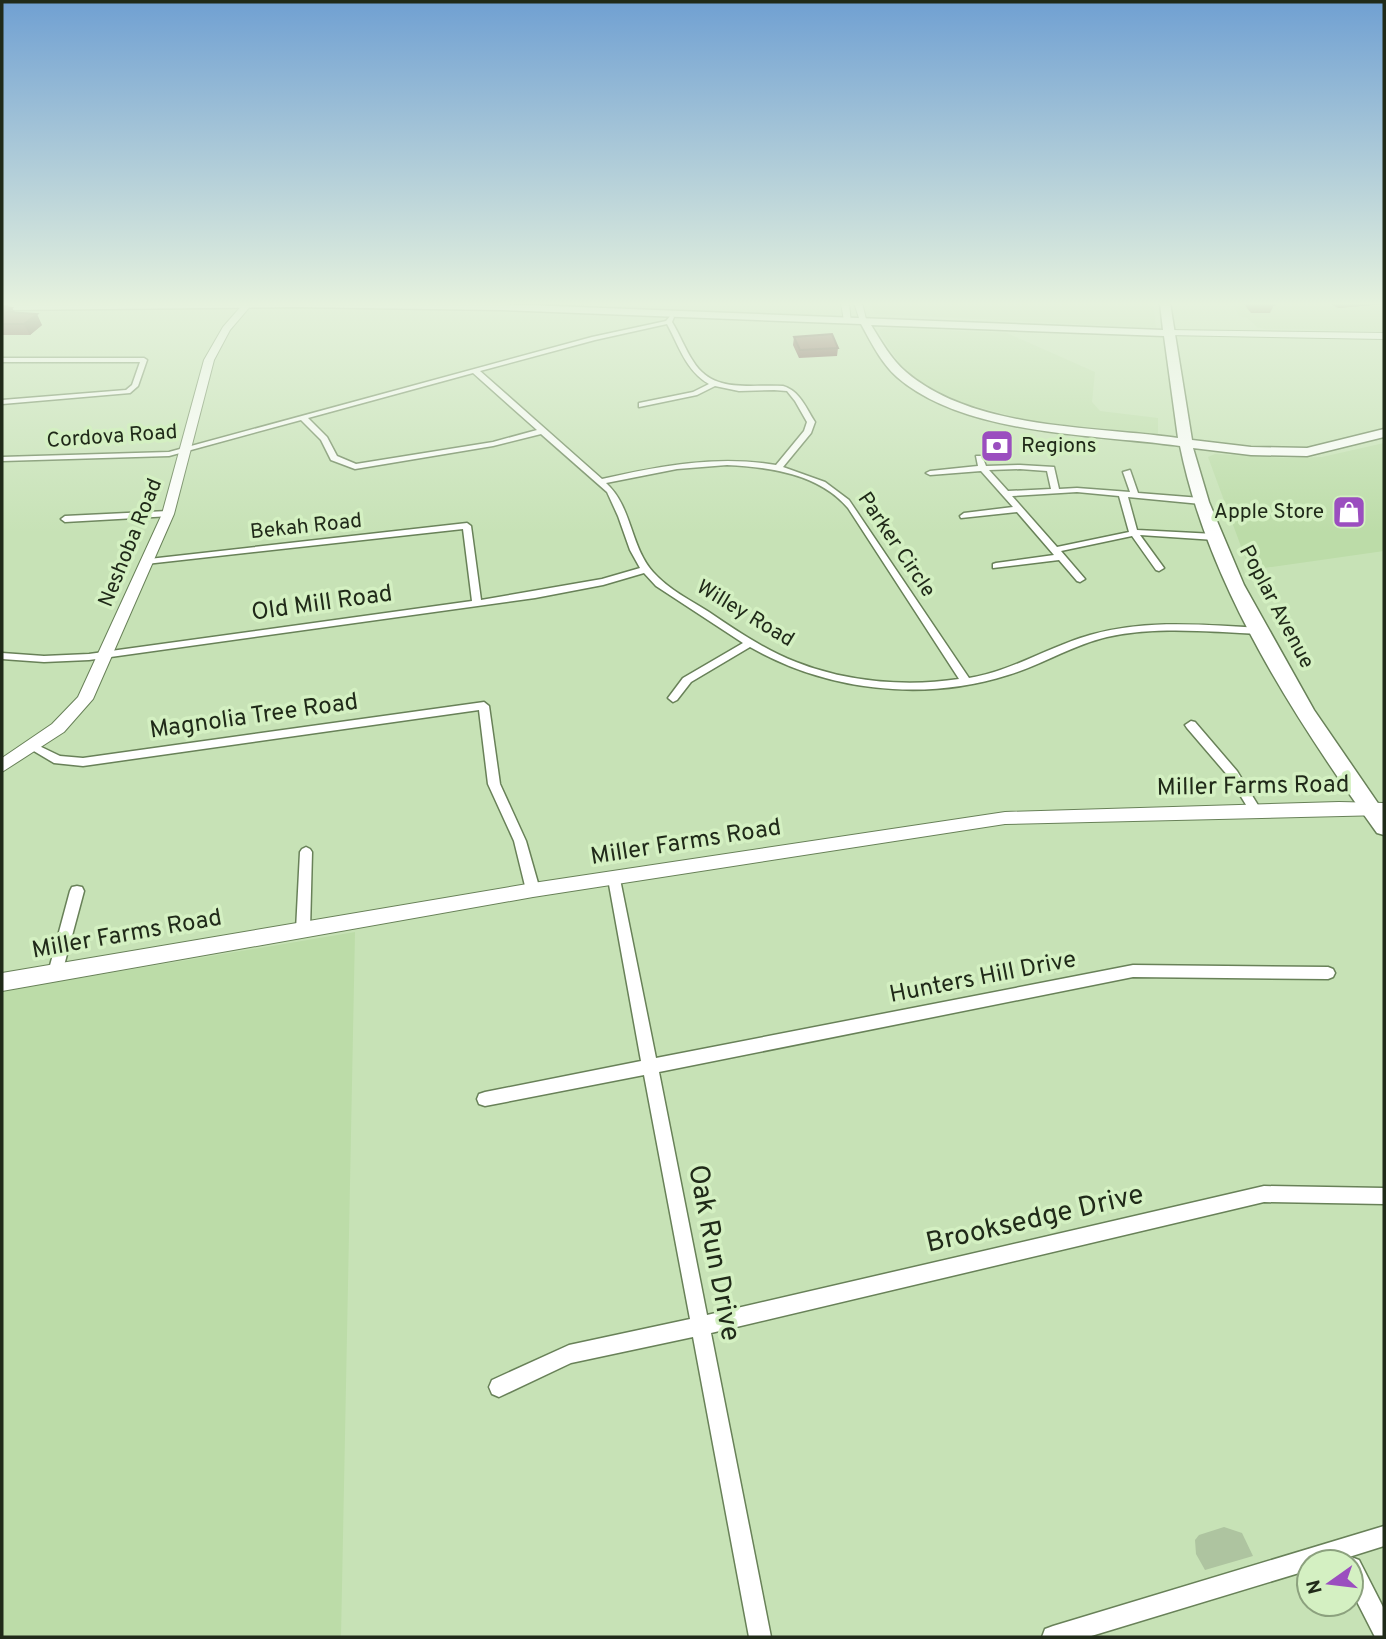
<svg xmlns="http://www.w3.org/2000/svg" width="1386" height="1639" viewBox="0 0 1386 1639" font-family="Overpass,sans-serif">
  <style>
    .built { fill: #bcdca8 }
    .green { fill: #aec4a0 }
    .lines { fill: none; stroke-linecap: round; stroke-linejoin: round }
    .street-casing { stroke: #688158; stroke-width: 3 }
    .secondary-casing { stroke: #688158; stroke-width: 2 }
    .primary-casing { stroke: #688158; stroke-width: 3 }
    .street { fill: #fff; fill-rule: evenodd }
    .secondary { fill: #fff; fill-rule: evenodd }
    .primary { fill: #fff; fill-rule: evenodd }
    .wall { fill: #623036 }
    .shaded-wall { fill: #50272c }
    .building { fill: #72383f; stroke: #50272c; stroke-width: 2 }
    .labels { text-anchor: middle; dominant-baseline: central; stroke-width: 7; stroke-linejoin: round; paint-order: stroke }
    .far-street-label { font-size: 21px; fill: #202a19; stroke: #d4f0c2 }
    .far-poi-label { font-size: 21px; fill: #202a19; stroke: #d4f0c2; text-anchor: start }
    .street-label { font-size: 24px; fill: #202a19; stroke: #d4f0c2 }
    .near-street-label { font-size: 28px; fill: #202a19; stroke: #d4f0c2 }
  </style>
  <rect width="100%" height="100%" fill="#c7e2b6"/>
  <path class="built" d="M 870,303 L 1153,303 L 1156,328 L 875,314 Z
    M 1226,303 L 1384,303 L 1384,331 L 1264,329 L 1257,327 L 1248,318 L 1239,316 L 1233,304 Z
    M 884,328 L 1007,333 L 1095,372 L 1092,402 L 1100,411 L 1158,418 L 1158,434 L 1029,421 L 960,402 L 927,386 L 903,369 L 880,334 L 879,330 Z
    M 1384,443 L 1384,551 L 1264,568 L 1246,560 L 1208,457 L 1215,454 L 1287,458 L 1322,457 Z
    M 355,932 L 341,1637 L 2,1637 L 2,991 Z"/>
  <path class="green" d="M 1224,1527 L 1242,1533 L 1253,1556 L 1205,1570 L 1196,1554 L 1195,1540 L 1199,1535 Z"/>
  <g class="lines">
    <defs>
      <path id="street" d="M 671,315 L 674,317 L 672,322 C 680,335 685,349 693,361 C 713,394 750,384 783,386 C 800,391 806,408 815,422 L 811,433 L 783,467 L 825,482 L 849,500 L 969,678 C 1012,671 1048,647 1090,635 C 1146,619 1204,625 1261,628 L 1266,631 L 1261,634 C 1210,632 1158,626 1107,637 C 1072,645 1042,665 1008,675 C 923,702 827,691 750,647 L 691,682 L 677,700 L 673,702 L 668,698 L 683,678 L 743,643 L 656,586 L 644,573 L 603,585 L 535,598 L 89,660 L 44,662 L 2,659 L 2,653 L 44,656 L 89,654 L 472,601 L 463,529 L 146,564 L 146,560 L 149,559 L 467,523 L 471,526 L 481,600 L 602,579 L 640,568 L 630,550 L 618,516 L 607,492 L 541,434 L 493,446 L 355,469 L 331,460 L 321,440 L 301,420 L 169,456 L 2,461 L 2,457 L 169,452 L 592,337 L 666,321 ZM 667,324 C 679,346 686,371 709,384 L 693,392 L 639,403 L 639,407 L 697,395 L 715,386 L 739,391 L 774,390 L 787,391 L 795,401 L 807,422 L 804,431 L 776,465 C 716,455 660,466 602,479 L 480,371 L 595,340 ZM 473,373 L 537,430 L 493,442 L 356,464 L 337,456 L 327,437 L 308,418 ZM 727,465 C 770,467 819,474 848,508 L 959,679 C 906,687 846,682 796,662 C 765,650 737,631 709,612 C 690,600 668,589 653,572 C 630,546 632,506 606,483 L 677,469 Z
        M 2,358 L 144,358 L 147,360 L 138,386 L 130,393 L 2,404 L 2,400 L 126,390 L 132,385 L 140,362 L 2,362 Z
        M 976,456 L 982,456 L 986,466 L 1020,465 L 1054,467 L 1059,489 L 1077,488 L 1130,492 L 1123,472 L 1130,470 L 1138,493 L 1201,498 L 1205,501 L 1201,504 L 1128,497 L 1137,530 L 1215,534 L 1219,537 L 1215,540 L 1140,535 L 1164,568 L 1159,571 L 1156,570 L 1132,536 L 1061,551 L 1085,579 L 1080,582 L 1077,581 L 1059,560 L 993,568 L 993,564 L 996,563 L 1054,555 L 1017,512 L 961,518 L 960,516 L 964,513 L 1013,507 L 981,471 L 930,475 L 926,473 L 930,471 L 978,466 ZM 1020,469 L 1047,471 L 1051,489 L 1008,491 L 989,470 ZM 1077,492 L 1119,496 L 1129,532 L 1057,547 L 1012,496 Z
        M 168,511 L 172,514 L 171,516 L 65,522 L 61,519 L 65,516 Z
        M 484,702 L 489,706 L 500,784 L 526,841 L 540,890 L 538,894 L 528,894 L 526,890 L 514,841 L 488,784 L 479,710 L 83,766 L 54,763 L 27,747 L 33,743 L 60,756 L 83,758 Z
        M 1191,721 L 1195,722 L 1237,771 L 1261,810 L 1259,813 L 1251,813 L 1229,777 L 1187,728 L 1185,725 Z
        M 306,847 L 310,849 L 312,852 L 310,930 L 308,934 L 303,936 L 298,934 L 296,930 L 300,852 L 302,849 Z
        M 614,874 L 619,875 L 620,879 L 656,1058 L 1133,965 L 1328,967 L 1333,969 L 1335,973 L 1333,977 L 1328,979 L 1133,977 L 659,1072 L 707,1315 L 1264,1186 L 1384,1188 L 1384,1204 L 1264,1202 L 711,1333 L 771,1637 L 749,1637 L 693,1337 L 571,1363 L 499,1397 L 492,1394 L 489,1387 L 492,1380 L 569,1345 L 690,1319 L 644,1075 L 485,1106 L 479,1104 L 477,1099 L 479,1094 L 485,1092 L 641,1061 L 608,879 L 609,875 Z
        M 77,886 L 82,887 L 84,891 L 62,973 L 60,977 L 55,979 L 50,977 L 48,973 L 70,891 L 72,887 Z
        M 1384,1526 L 1384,1546 L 1333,1562 L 1309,1562 L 1309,1570 L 1088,1637 L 1042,1637 L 1045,1629 L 1053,1626 Z
        M 1351,1557 L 1359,1560 L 1384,1609 L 1384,1637 L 1375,1637 L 1351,1590 L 1351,1562 L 1343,1562 Z"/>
      <path id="secondary" d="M 244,303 L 253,303 L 230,330 L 214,360 L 174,514 L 93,699 L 64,732 L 2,772 L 2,758 L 52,724 L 78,697 L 162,514 L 204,360 L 223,327 Z
        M 841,303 L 849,303 L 851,323 L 844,321 Z
        M 854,303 L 862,303 L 867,323 L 860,321 Z
        M 1169,330 L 1384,333 L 1384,339 L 1166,335 L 1164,333 Z
        M 1339,802 L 1384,803 L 1384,815 L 1005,824 L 533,897 L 2,991 L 2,973 L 533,883 L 1005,812 Z"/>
      <path id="primary" d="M 1160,303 L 1170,303 L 1192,440 L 1251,447 L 1307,448 L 1384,429 L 1384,437 L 1307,456 L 1251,455 L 1193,448 L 1209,502 L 1244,585 L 1314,710 L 1384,812 L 1384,835 L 1377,833 C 1295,719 1208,585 1180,446 C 1095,434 965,436 897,377 C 881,363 871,342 861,324 L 501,310 L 296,307 L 2,310 L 2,304 L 501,304 L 1163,330 ZM 871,325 L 1164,336 L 1178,438 C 1093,426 974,430 906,372 C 891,359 881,341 871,325 Z"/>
    </defs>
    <use href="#street" class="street-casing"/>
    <use href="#secondary" class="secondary-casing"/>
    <use href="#primary" class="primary-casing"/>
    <use href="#street" class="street"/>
    <use href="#secondary" class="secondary"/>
    <use href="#primary" class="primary"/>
  </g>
  <path class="wall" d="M 1243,303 L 1272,303 L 1274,305 L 1270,313 L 1251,313 Z
    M 1329,303 L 1384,303 L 1384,304 L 1338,308 Z
    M 2,306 L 12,308 L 15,312 L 42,325 L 30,335 L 2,335 Z
    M 794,337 L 838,348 L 837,356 L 799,358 L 793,345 Z"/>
  <path class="shaded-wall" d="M 1340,303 L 1384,303 L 1384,304 L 1338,308 Z
    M 37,314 L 42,325 L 30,335 L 24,324 Z"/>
  <path class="building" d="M 1253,303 L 1272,303 L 1274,305 L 1254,305 Z
    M 2,306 L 8,306 L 6,307 L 12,308 L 8,312 L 37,314 L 24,324 L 2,324 Z
    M 832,334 L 838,348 L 800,350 L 794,337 Z"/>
  <linearGradient id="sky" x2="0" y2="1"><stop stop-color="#70a0d2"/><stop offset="0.57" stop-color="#e6f2de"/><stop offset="1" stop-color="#e6f2de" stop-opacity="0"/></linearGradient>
  <rect width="1386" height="533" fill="url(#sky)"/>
  <defs>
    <symbol id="bank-square" viewBox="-11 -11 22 22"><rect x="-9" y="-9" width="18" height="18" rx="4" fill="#9b4ebf" stroke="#d4f0c2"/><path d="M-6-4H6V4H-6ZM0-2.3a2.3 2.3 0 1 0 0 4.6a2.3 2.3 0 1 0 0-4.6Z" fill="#fff"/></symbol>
    <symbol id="shop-square" viewBox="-11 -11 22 22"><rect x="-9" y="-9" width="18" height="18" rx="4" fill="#9b4ebf" stroke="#d4f0c2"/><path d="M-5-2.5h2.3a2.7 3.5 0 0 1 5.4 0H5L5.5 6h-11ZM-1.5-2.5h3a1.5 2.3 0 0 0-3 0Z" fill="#fff"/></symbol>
  </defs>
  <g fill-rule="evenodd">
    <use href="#bank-square" x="978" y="427" width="38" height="38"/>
    <use href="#shop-square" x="1330" y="493" width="38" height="38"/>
  </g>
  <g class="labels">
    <g class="far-street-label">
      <text transform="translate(112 437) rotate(-4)">Cordova Road</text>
      <text transform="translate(306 527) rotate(-6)">Bekah Road</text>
      <text transform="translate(131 543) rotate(-68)">Neshoba Road</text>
      <text transform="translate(896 545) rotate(56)">Parker Circle</text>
      <text transform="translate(1276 607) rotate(62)">Poplar Avenue</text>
      <text transform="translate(745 614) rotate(31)">Willey Road</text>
    </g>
    <g class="far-poi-label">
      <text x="1021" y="446">Regions</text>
      <text x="1324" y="512" text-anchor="end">Apple Store</text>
    </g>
    <g class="street-label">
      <text transform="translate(322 604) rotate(-8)">Old Mill Road</text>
      <text transform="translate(254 717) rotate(-8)">Magnolia Tree Road</text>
      <text transform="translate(1253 787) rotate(-1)">Miller Farms Road</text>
      <text transform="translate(686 843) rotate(-9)">Miller Farms Road</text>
      <text transform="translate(127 935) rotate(-10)">Miller Farms Road</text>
      <text transform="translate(983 978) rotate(-11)">Hunters Hill Drive</text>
    </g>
    <g class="near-street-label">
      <text transform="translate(1035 1220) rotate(-13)">Brooksedge Drive</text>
      <text transform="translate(713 1253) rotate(79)">Oak Run Drive</text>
    </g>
  </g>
  <rect width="1386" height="1639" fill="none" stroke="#202a19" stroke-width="7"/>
  <g transform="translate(1330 1583) rotate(256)"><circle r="33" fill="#d4f0c2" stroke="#8ca17e" stroke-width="2"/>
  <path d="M0-5L12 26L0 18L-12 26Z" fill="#9b4ebf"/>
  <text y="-10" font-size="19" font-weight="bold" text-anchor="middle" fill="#202a19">N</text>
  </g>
</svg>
